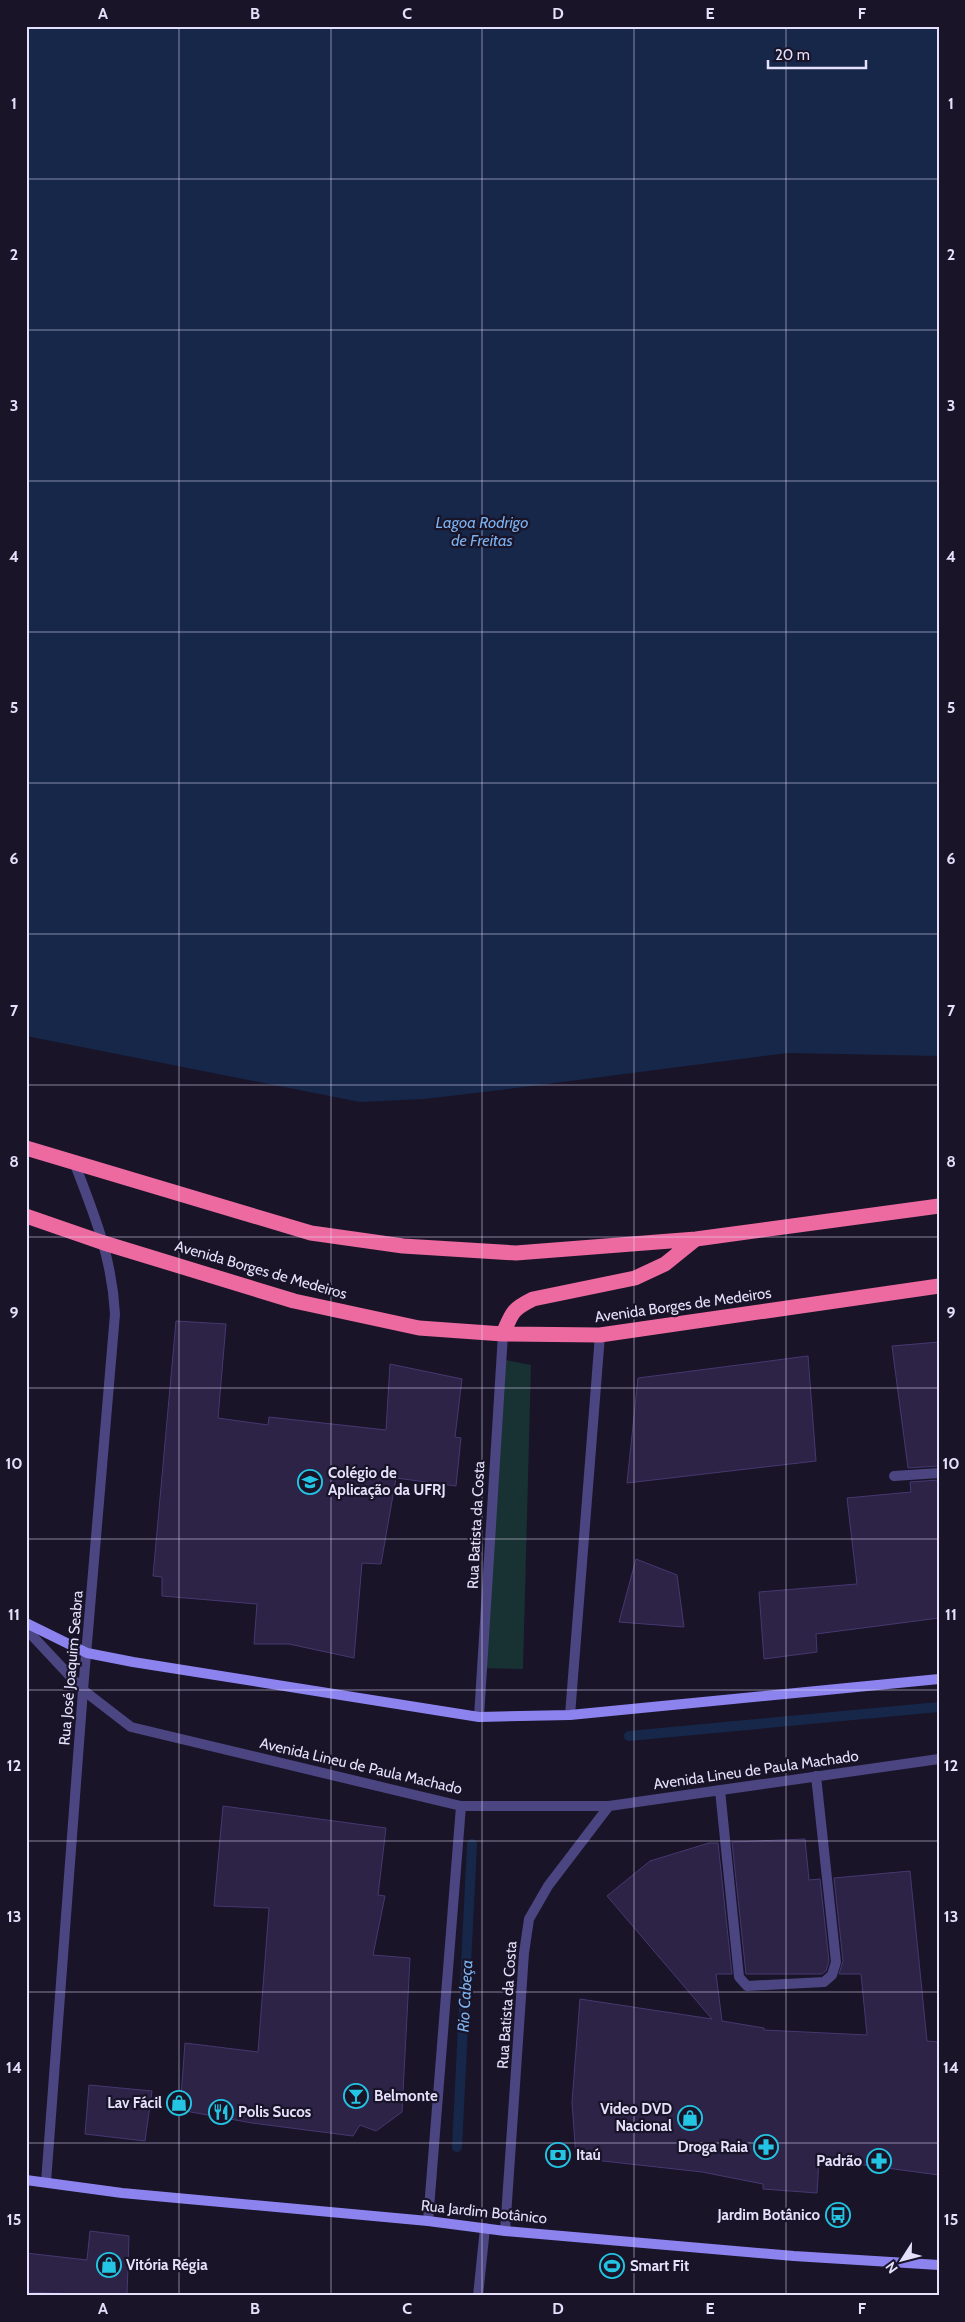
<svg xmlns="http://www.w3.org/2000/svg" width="965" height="2322" viewBox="0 0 965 2322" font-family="Cabin,sans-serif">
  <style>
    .green { fill: #183132 }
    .water { fill: #16274a }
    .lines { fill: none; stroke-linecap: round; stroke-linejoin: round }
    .stream { stroke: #16274a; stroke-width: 10 }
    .building { fill: #2c2347; stroke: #463870 }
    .street { stroke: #4b4581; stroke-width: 10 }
    .secondary { stroke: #8c83ef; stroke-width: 10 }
    .highway { stroke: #ec6aa0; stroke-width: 15 }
    .grid { fill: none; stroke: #e5e0fb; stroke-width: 1; stroke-opacity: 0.55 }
    .labels { text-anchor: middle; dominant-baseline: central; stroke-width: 4.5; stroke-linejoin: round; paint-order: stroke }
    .street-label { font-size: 15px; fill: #e5e0fb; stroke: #191428 }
    .poi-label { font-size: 15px; font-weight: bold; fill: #e5e0fb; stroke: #191428; text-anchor: start }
    .water-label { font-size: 16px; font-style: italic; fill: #7bb1ee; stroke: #191428 }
    .neatline { fill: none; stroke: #e5e0fb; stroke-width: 2 }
    .grid-label { font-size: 16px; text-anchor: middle; font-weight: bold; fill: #e5e0fb }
  </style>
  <rect width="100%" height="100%" fill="#191428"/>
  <path class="green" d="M 501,1359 L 531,1365 L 523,1669 L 482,1668 Z"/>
  <path class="water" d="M 26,26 L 939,26 L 939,1056 L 788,1053 L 492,1091 L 424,1099 L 360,1102 L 26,1036 Z"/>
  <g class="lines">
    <path class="stream" d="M 629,1736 L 939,1707
      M 457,2147 L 472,1844"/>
  </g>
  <path class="building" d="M 176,1321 L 226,1324 L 218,1418 L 268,1425 L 269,1417 L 386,1430 L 390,1364 L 462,1379 L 455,1437 L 461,1438 L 456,1486 L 396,1478 L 381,1564 L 362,1563 L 354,1658 L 289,1644 L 254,1644 L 257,1604 L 162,1596 L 162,1577 L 153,1576 Z
    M 939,1342 L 939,1466 L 908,1468 L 892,1346 Z
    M 808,1356 L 816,1461 L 627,1483 L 638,1378 Z
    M 939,1480 L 939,1618 L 816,1634 L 817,1652 L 764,1659 L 759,1592 L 857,1584 L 847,1498 L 911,1492 L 910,1482 Z
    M 636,1559 L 677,1575 L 684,1627 L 619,1622 Z
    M 223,1806 L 386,1828 L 378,1895 L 385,1896 L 373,1955 L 410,1958 L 402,2112 L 376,2131 L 360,2125 L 353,2136 L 252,2123 L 180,2110 L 185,2043 L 258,2052 L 269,1908 L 214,1906 Z
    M 805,1839 L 809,1880 L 820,1879 L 829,1961 L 826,1971 L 822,1974 L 746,1974 L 732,1842 Z
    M 709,1843 L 718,1843 L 732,1974 L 716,1974 L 722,2021 L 764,2028 L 764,2030 L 867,2035 L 861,1974 L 839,1974 L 843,1961 L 834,1878 L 910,1871 L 927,2041 L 939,2042 L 939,2175 L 819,2159 L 817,2193 L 763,2189 L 763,2184 L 702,2172 L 576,2158 L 572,2102 L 580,1999 L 712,2019 L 607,1896 L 650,1861 Z
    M 89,2085 L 152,2091 L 145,2141 L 85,2134 Z
    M 90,2231 L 129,2236 L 127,2296 L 26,2292 L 26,2253 L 87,2260 Z"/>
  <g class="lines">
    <path class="street" d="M 894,1476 L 939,1473
      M 26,1629 L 83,1690 L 131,1727 L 461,1806 L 609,1806 L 939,1759
      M 570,1715 L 600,1335
      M 479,1717 L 503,1334
      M 720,1790 L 739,1977 L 747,1986 L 824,1982 L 832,1975 L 836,1962 L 816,1776
      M 46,2182 L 83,1690 L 115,1314 C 112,1257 94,1214 74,1162
      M 428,2221 L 461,1806
      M 505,2231 L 524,1953 L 529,1919 L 548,1886 L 609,1806
      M 478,2296 L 485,2228"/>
    <path class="secondary" d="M 26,1623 L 87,1653 L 133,1662 L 479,1717 L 570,1715 L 939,1679
      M 26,2180 L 122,2193 L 428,2221 L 505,2231 L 794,2256 L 939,2265"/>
    <path class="highway" d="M 26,1148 L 311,1233 L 403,1246 L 516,1253 L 696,1239 L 939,1206
      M 26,1216 L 104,1243 L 294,1301 L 419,1328 L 503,1334 L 600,1335 L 939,1286
      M 503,1334 C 512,1313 511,1310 533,1299 L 635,1278 L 665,1264 L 696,1239"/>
  </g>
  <path class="grid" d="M 179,26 L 179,2296M 331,26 L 331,2296M 482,26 L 482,2296M 634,26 L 634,2296M 786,26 L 786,2296M 26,179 L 939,179M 26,330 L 939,330M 26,481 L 939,481M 26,632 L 939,632M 26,783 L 939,783M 26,934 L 939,934M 26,1085 L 939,1085M 26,1237 L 939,1237M 26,1388 L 939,1388M 26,1539 L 939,1539M 26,1690 L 939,1690M 26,1841 L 939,1841M 26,1992 L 939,1992M 26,2143 L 939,2143"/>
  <defs>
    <symbol id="school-ring" viewBox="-11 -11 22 22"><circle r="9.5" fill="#191428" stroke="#24c4e3" stroke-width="1.5"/><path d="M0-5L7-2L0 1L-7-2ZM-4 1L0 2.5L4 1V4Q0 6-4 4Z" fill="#24c4e3"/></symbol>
    <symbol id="bar-ring" viewBox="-11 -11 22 22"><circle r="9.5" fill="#191428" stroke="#24c4e3" stroke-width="1.5"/><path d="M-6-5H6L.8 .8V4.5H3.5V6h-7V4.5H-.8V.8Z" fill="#24c4e3"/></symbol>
    <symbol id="shop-ring" viewBox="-11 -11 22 22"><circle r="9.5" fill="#191428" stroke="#24c4e3" stroke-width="1.5"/><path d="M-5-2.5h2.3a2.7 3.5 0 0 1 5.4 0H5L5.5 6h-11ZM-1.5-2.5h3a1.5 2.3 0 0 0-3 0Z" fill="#24c4e3"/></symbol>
    <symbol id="restaurant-ring" viewBox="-11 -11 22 22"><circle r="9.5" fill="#191428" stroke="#24c4e3" stroke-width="1.5"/><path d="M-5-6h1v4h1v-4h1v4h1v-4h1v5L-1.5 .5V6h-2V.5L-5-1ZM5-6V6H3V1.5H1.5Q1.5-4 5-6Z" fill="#24c4e3"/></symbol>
    <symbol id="pharmacy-ring" viewBox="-11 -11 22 22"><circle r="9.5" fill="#191428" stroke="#24c4e3" stroke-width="1.5"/><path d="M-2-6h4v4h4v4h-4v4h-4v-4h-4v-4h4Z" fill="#24c4e3"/></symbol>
    <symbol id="bank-ring" viewBox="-11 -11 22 22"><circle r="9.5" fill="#191428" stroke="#24c4e3" stroke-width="1.5"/><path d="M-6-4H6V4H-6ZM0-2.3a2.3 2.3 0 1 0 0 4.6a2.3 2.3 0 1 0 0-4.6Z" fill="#24c4e3"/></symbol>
    <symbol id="bus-ring" viewBox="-11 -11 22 22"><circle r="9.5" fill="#191428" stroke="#24c4e3" stroke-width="1.5"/><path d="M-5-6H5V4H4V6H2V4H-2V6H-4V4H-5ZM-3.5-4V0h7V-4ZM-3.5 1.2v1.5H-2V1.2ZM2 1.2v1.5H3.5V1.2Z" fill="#24c4e3"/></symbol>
    <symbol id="stadium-ring" viewBox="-11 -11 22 22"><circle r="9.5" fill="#191428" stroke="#24c4e3" stroke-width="1.5"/><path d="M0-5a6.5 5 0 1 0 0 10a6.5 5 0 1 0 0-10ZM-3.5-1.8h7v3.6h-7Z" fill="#24c4e3"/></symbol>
  </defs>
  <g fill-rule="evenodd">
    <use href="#school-ring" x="296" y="1468" width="28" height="28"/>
    <use href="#bar-ring" x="342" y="2082" width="28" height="28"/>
    <use href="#shop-ring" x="165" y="2089" width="28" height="28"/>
    <use href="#restaurant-ring" x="207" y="2098" width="28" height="28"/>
    <use href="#shop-ring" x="676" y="2104" width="28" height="28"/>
    <use href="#pharmacy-ring" x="752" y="2133" width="28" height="28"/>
    <use href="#bank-ring" x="544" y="2141" width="28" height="28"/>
    <use href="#pharmacy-ring" x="865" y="2147" width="28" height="28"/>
    <use href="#bus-ring" x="824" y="2201" width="28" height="28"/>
    <use href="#shop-ring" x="95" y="2251" width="28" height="28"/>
    <use href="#stadium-ring" x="598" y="2252" width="28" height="28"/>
  </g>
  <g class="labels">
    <g class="street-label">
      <text transform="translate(261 1270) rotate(16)">Avenida Borges de Medeiros</text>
      <text transform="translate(683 1305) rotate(-8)">Avenida Borges de Medeiros</text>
      <text transform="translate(476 1525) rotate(-87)">Rua Batista da Costa</text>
      <text transform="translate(71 1668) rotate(-85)">Rua José Joaquim Seabra</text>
      <text transform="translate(361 1766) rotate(13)">Avenida Lineu de Paula Machado</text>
      <text transform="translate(756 1770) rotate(-8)">Avenida Lineu de Paula Machado</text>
      <text transform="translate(507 2005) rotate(-86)">Rua Batista da Costa</text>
      <text transform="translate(484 2212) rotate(6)">Rua Jardim Botânico</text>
    </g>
    <g class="poi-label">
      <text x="328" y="1473">Colégio de<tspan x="328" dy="17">Aplicação da UFRJ</tspan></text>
      <text x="374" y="2096">Belmonte</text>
      <text x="162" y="2103" text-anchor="end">Lav Fácil</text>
      <text x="672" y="2109" text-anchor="end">Video DVD<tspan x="672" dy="17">Nacional</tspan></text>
      <text x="238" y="2112">Polis Sucos</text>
      <text x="748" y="2147" text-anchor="end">Droga Raia</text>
      <text x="576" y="2155">Itaú</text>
      <text x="862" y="2161" text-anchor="end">Padrão</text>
      <text x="820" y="2215" text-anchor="end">Jardim Botânico</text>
      <text x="126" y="2265">Vitória Régia</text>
      <text x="630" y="2266">Smart Fit</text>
    </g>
    <g class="water-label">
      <text x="482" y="522">Lagoa Rodrigo<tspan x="482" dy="18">de Freitas</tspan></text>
      <text transform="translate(465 1996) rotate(-87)">Rio Cabeça</text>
    </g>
  </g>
  <rect width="965" height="2322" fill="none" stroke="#191428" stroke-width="55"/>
  <g transform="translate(902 2260) rotate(234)" stroke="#191428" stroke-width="4" paint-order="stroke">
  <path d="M0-4L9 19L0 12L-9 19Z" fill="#e5e0fb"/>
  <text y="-8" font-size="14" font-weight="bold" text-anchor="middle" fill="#e5e0fb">N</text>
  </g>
  <path d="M768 60v8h98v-8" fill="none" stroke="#e5e0fb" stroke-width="2.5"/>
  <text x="775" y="60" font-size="15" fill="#e5e0fb" stroke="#191428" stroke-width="4" paint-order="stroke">20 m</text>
  <rect x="28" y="28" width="910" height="2266" class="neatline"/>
  <g class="grid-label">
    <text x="103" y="19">A</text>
    <text x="255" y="19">B</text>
    <text x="407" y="19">C</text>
    <text x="558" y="19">D</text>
    <text x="710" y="19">E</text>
    <text x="862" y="19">F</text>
    <text x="14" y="109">1</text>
    <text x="951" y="109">1</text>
    <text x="14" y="260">2</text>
    <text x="951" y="260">2</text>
    <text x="14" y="411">3</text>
    <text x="951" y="411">3</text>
    <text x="14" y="562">4</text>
    <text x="951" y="562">4</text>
    <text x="14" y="713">5</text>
    <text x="951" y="713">5</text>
    <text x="14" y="864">6</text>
    <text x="951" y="864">6</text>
    <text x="14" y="1016">7</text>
    <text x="951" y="1016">7</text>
    <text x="14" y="1167">8</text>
    <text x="951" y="1167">8</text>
    <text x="14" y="1318">9</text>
    <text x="951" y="1318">9</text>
    <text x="14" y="1469">10</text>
    <text x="951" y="1469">10</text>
    <text x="14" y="1620">11</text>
    <text x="951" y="1620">11</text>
    <text x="14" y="1771">12</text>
    <text x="951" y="1771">12</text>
    <text x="14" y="1922">13</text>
    <text x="951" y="1922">13</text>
    <text x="14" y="2073">14</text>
    <text x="951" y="2073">14</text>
    <text x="14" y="2225">15</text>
    <text x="951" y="2225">15</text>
    <text x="103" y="2314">A</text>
    <text x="255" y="2314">B</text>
    <text x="407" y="2314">C</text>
    <text x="558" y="2314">D</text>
    <text x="710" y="2314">E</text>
    <text x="862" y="2314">F</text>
  </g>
</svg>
